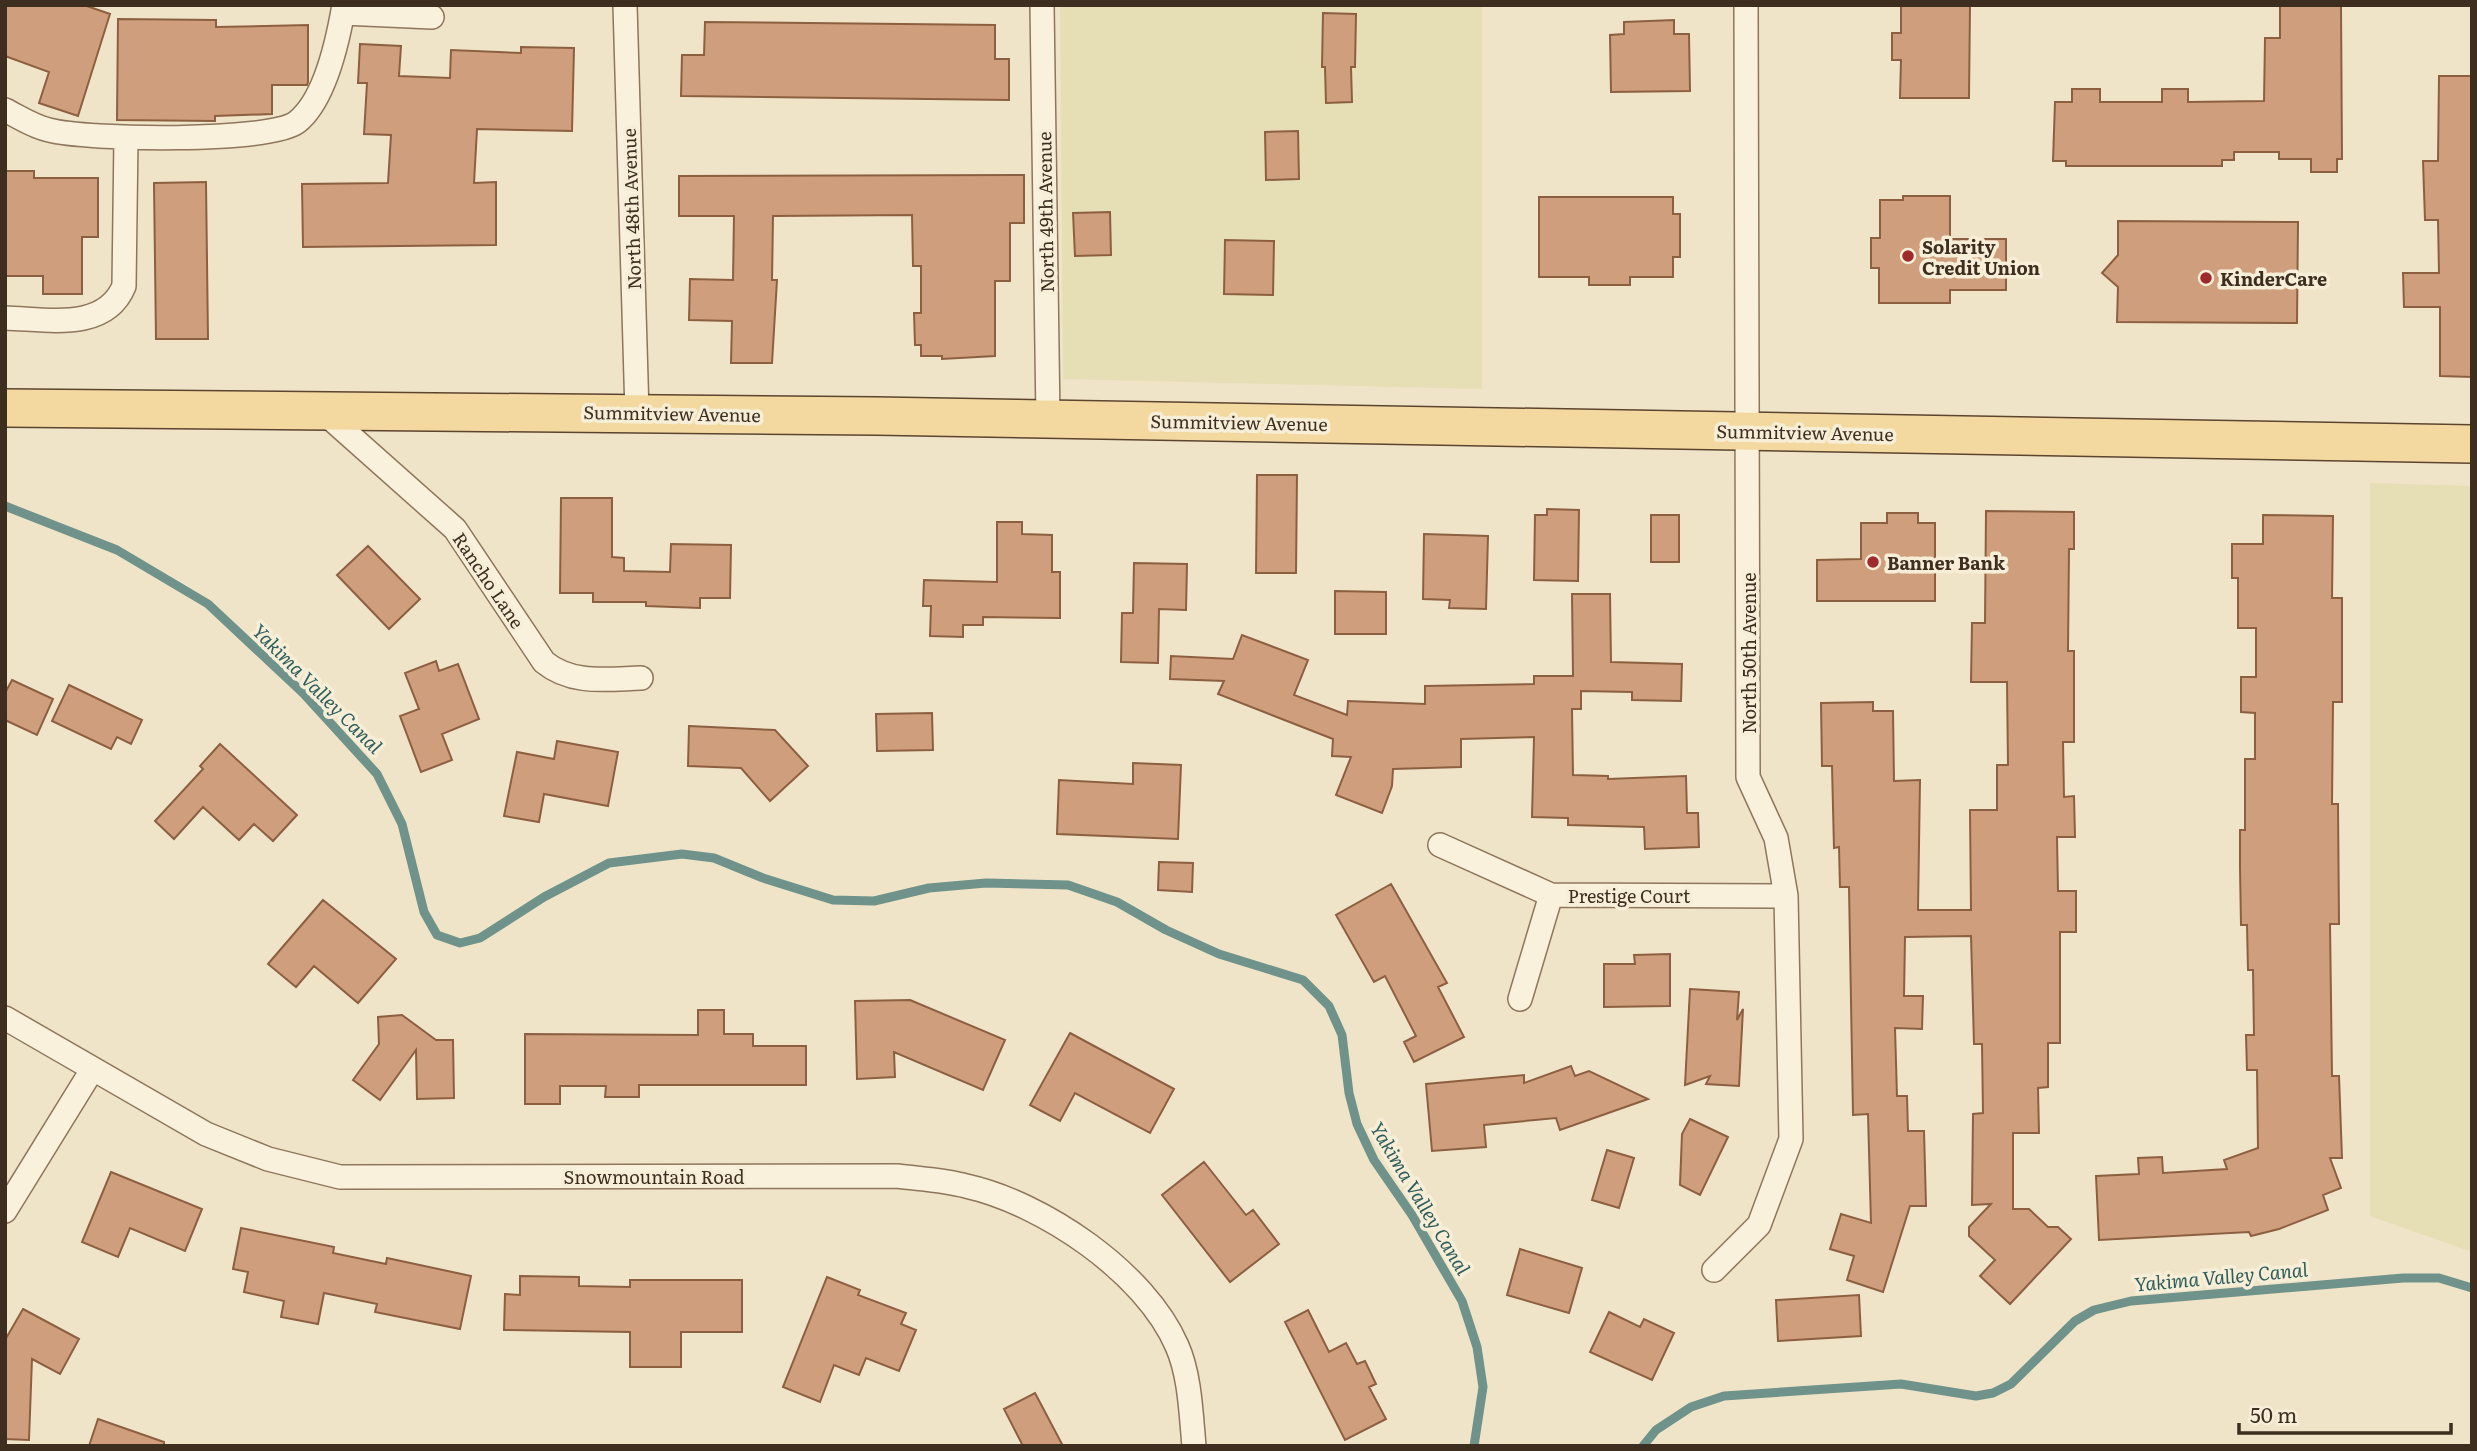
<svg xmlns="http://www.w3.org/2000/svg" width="2477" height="1451" viewBox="0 0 2477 1451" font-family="Literata,serif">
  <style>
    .farmland { fill: #e6deb5 }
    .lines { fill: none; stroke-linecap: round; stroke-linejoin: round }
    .stream { stroke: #6f938a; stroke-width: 9 }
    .building { fill: #cf9f7d; stroke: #8d5f41; stroke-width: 2 }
    .minor-casing { stroke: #8d765c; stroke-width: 26 }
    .primary-casing { stroke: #5b4430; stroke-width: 40 }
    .minor { stroke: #faf1dc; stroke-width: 23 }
    .primary { stroke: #f3d9a0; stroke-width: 37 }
    .poi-dot { fill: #9e2a2b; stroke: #f7eed8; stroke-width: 2.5 }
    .labels { text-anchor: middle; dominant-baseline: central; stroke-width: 7; stroke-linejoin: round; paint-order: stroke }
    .street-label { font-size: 18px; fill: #3d2e20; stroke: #f7eed8 }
    .poi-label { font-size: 18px; font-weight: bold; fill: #3d2e20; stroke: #f7eed8; text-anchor: start }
    .water-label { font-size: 19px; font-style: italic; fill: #2f5d5a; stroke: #f7eed8 }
  </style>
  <rect width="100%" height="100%" fill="#f0e4c8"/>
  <path class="farmland" d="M 1060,5 L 1482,5 L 1482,389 L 1063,379 Z
    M 2370,483 L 2472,486 L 2472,1252 L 2370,1216 Z"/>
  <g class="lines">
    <path class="stream" d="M 5,506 L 117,550 L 208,604 L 303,693 L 377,774 L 402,824 L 424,912 L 437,935 L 460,943 L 480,938 L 544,897 L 609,863 L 682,854 L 714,858 L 763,878 L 833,900 L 874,901 L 929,888 L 986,883 L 1068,885 L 1117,902 L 1166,930 L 1219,954 L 1303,980 L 1329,1006 L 1342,1035 L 1349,1093 L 1357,1124 L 1374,1160 L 1412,1215 L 1462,1301 L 1477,1347 L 1483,1387 L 1474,1446
      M 1643,1446 L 1656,1430 L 1691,1407 L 1724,1396 L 1901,1384 L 1976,1396 L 1993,1393 L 2011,1384 L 2075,1321 L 2094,1310 L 2131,1301 L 2403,1278 L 2439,1278 L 2472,1288"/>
  </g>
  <path class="building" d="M 5,5 L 84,5 L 110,14 L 78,116 L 39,103 L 49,72 L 5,56 Z
    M 1901,5 L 1970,5 L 1969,98 L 1900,98 L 1901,60 L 1892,60 L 1892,33 L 1901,33 Z
    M 2280,5 L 2341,5 L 2342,159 L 2337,159 L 2337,172 L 2311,172 L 2311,159 L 2279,159 L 2279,152 L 2234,152 L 2234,160 L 2222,160 L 2222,166 L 2066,166 L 2066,161 L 2053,161 L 2055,102 L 2072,102 L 2072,89 L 2100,89 L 2100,102 L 2162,102 L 2162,89 L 2188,89 L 2188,102 L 2264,101 L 2265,38 L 2280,38 Z
    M 1323,13 L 1356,14 L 1355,67 L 1351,67 L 1352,102 L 1326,103 L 1325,67 L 1322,67 Z
    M 118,19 L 216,20 L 216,27 L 308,25 L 308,82 L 307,85 L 272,85 L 272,114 L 215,116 L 215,121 L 117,120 Z
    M 1674,20 L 1674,34 L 1689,34 L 1690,91 L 1611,92 L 1610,35 L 1624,34 L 1624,22 Z
    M 705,22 L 995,25 L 995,59 L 1009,59 L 1009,100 L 681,96 L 682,55 L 704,55 Z
    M 360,44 L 401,46 L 399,76 L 450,78 L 451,50 L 521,53 L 521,47 L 574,48 L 572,131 L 477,129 L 474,183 L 496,182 L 496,245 L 303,247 L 302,184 L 388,183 L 391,135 L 364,134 L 367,83 L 358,83 Z
    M 2439,76 L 2472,76 L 2472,377 L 2440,376 L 2440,307 L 2404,307 L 2403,273 L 2439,273 L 2438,220 L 2425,220 L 2423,161 L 2438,161 Z
    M 1298,131 L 1299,179 L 1266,180 L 1265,132 Z
    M 5,171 L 34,171 L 34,178 L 98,178 L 98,237 L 82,237 L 82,294 L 43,294 L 43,276 L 5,276 Z
    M 1024,175 L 1024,223 L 1010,223 L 1010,281 L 995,281 L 995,356 L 942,359 L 942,356 L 921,356 L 921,345 L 915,345 L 914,313 L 921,313 L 921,266 L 913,266 L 912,215 L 773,216 L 772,280 L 777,280 L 772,363 L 731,363 L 732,321 L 689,320 L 690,279 L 733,280 L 734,216 L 679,216 L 679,176 Z
    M 206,182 L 208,339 L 156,339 L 154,183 Z
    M 1903,196 L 1950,196 L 1950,239 L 2006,239 L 2006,290 L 1950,290 L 1950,303 L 1879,303 L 1879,268 L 1871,268 L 1871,238 L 1880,238 L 1880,200 L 1903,200 Z
    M 1539,197 L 1673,197 L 1673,214 L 1680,214 L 1680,257 L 1673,257 L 1673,277 L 1630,277 L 1630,285 L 1589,285 L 1589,277 L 1539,277 Z
    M 1110,212 L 1111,255 L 1075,256 L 1073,213 Z
    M 2118,221 L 2298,222 L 2297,323 L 2117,322 L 2118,287 L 2102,273 L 2118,255 Z
    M 1225,240 L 1274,241 L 1273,295 L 1224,294 Z
    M 1257,475 L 1297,475 L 1296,573 L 1256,573 Z
    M 561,498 L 612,498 L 612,557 L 624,558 L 624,571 L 670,572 L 671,544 L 731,545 L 730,598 L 700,598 L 700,608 L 646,606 L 646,602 L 593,602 L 593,593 L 560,593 Z
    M 1547,509 L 1579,510 L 1578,581 L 1534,580 L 1535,515 L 1547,515 Z
    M 1986,511 L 2074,512 L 2074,549 L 2069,549 L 2068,651 L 2074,651 L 2074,742 L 2063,742 L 2064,797 L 2074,796 L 2075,837 L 2057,837 L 2058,891 L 2076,891 L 2076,932 L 2060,932 L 2060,1043 L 2048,1043 L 2048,1087 L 2038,1088 L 2039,1133 L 2013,1133 L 2013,1209 L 2029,1209 L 2048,1227 L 2058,1227 L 2071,1239 L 2010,1304 L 1980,1276 L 1995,1260 L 1969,1236 L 1969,1227 L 1991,1204 L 1972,1205 L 1973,1114 L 1983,1113 L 1982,1044 L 1974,1044 L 1971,936 L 1905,937 L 1904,996 L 1923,996 L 1922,1029 L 1895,1028 L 1897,1096 L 1907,1096 L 1908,1131 L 1924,1131 L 1926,1206 L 1910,1206 L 1883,1292 L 1847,1280 L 1854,1256 L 1830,1249 L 1841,1214 L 1871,1223 L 1868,1114 L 1853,1115 L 1849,887 L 1840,887 L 1839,847 L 1834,848 L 1832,766 L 1822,766 L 1821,703 L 1873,702 L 1873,711 L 1893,711 L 1894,781 L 1920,780 L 1918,910 L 1971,910 L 1970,810 L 1997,810 L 1997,765 L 2008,765 L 2007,682 L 1971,682 L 1972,623 L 1985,623 Z
    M 1887,513 L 1918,513 L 1918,523 L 1935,523 L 1935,601 L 1817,601 L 1817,560 L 1861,559 L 1861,523 L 1887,523 Z
    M 1651,515 L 1679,515 L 1679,562 L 1651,562 Z
    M 2263,515 L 2333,516 L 2332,598 L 2342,598 L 2342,702 L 2333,702 L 2332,804 L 2338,804 L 2339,924 L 2330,924 L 2332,1076 L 2339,1076 L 2342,1158 L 2330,1158 L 2341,1188 L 2323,1195 L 2328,1210 L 2279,1229 L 2251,1236 L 2249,1232 L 2099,1240 L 2096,1176 L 2139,1174 L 2138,1158 L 2162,1157 L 2163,1173 L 2227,1169 L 2224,1160 L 2258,1148 L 2257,1070 L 2247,1070 L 2246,1035 L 2254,1035 L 2253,970 L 2248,970 L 2247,925 L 2241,925 L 2240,868 L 2240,830 L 2245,830 L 2245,759 L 2255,759 L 2255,713 L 2241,712 L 2241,677 L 2256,677 L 2256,628 L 2238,628 L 2238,578 L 2232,578 L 2232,544 L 2263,544 Z
    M 997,522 L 1022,522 L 1022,534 L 1052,535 L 1052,572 L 1060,572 L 1060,618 L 983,617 L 983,625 L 963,625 L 963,637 L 930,636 L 931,606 L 923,606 L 924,580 L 997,582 Z
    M 1424,534 L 1488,536 L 1486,609 L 1449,608 L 1450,600 L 1423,599 Z
    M 368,546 L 420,599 L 389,629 L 337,575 Z
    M 1134,563 L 1187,564 L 1186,610 L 1159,609 L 1158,663 L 1121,662 L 1122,613 L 1133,613 Z
    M 1335,591 L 1386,592 L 1386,634 L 1335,634 Z
    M 1572,594 L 1610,594 L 1611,662 L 1682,664 L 1681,701 L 1632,700 L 1632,692 L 1581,691 L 1581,709 L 1572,709 L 1573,775 L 1608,776 L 1608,779 L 1686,776 L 1687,813 L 1698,813 L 1699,847 L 1645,849 L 1644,827 L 1568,825 L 1568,818 L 1532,817 L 1534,737 L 1461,739 L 1461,767 L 1393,769 L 1392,786 L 1382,813 L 1336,795 L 1351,757 L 1332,756 L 1333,739 L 1218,694 L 1224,681 L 1170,679 L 1171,656 L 1233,659 L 1242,635 L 1308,660 L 1294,695 L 1347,715 L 1348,701 L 1425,704 L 1425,686 L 1534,684 L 1534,676 L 1573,676 Z
    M 436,661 L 439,671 L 458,664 L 479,719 L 442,734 L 452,760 L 421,772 L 400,716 L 419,709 L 405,673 Z
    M 12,680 L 53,699 L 37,735 L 5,720 L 5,693 Z
    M 69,685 L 142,720 L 131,744 L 117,737 L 111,749 L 52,721 Z
    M 932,713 L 933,750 L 877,751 L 876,714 Z
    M 689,726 L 775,730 L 808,766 L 770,801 L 741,768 L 688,766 Z
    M 557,741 L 618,752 L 608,806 L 544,794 L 539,822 L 504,816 L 517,752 L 554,759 Z
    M 220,744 L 297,815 L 273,841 L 254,824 L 239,840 L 203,807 L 174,839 L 155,821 L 203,769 L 200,766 Z
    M 1133,763 L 1181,765 L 1178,839 L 1057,834 L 1059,780 L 1133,784 Z
    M 1159,862 L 1193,863 L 1192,892 L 1158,890 Z
    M 1391,884 L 1447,983 L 1438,987 L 1464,1037 L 1414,1062 L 1404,1042 L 1416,1036 L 1385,976 L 1374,982 L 1336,915 Z
    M 323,900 L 396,959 L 358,1003 L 314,966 L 296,987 L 268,964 Z
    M 1670,954 L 1670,1006 L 1604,1007 L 1604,964 L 1635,964 L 1634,955 Z
    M 1690,989 L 1739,992 L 1737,1020 L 1743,1009 L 1739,1086 L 1706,1084 L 1710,1076 L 1685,1085 Z
    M 910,1000 L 1005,1040 L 983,1090 L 894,1052 L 895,1077 L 857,1079 L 855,1001 Z
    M 698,1010 L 724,1010 L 724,1034 L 753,1034 L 753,1046 L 806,1046 L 806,1085 L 639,1085 L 639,1097 L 605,1097 L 606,1086 L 560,1086 L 560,1104 L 525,1104 L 525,1034 L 698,1035 Z
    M 402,1015 L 436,1040 L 453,1040 L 454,1098 L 417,1099 L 416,1050 L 380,1100 L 353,1080 L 379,1044 L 378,1017 Z
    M 1070,1033 L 1174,1089 L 1150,1133 L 1075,1093 L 1060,1121 L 1030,1105 Z
    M 1571,1066 L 1575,1076 L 1589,1071 L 1648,1099 L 1560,1130 L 1556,1118 L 1484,1125 L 1486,1147 L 1432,1151 L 1426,1084 L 1524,1075 L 1524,1083 Z
    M 1690,1119 L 1728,1137 L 1700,1195 L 1680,1185 L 1682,1134 Z
    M 1607,1150 L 1634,1158 L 1619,1208 L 1592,1200 Z
    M 1204,1162 L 1246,1215 L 1253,1210 L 1279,1244 L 1230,1282 L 1162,1195 Z
    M 111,1172 L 202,1209 L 185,1251 L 130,1228 L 118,1257 L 82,1242 Z
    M 241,1228 L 334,1247 L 333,1253 L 386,1264 L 387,1258 L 471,1276 L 460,1329 L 375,1312 L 377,1304 L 324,1293 L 318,1324 L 281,1317 L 284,1301 L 244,1292 L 248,1272 L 233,1269 Z
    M 1520,1249 L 1582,1268 L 1569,1313 L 1507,1295 Z
    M 520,1276 L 579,1277 L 579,1286 L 630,1287 L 630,1280 L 742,1280 L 742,1332 L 681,1332 L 681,1367 L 630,1367 L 630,1332 L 504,1330 L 505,1294 L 520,1295 Z
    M 827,1277 L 860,1290 L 858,1295 L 906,1313 L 901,1324 L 916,1330 L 899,1371 L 866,1358 L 859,1375 L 834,1365 L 820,1402 L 783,1387 Z
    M 1859,1295 L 1861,1336 L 1778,1341 L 1776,1300 Z
    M 23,1309 L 79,1339 L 60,1374 L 32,1359 L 29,1440 L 5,1439 L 5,1340 Z
    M 1308,1310 L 1329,1352 L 1346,1343 L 1357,1364 L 1365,1361 L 1376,1384 L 1369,1387 L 1386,1419 L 1345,1440 L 1285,1322 Z
    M 1609,1312 L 1640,1327 L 1644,1319 L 1674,1333 L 1652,1380 L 1590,1352 Z
    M 1035,1393 L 1063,1446 L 1023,1446 L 1004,1409 Z
    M 98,1419 L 164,1442 L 164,1446 L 89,1446 Z"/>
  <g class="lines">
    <defs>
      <path id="minor" d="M 625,5 L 637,413
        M 1042,5 L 1048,419
        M 343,13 L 432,17
        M 5,110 C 19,117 34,127 49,130 C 86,140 270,143 297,122 C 325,100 338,40 344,5
        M 5,318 C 47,319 105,332 124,286 L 126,138
        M 320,409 L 455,529 L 544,662 C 572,685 607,679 641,678
        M 1440,845 L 1551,895 L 1786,896
        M 1520,999 L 1551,895
        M 5,1018 L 206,1134 L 268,1159 L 340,1177 L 897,1176 C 920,1179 944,1180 966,1186 C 1043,1203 1145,1272 1177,1346 C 1190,1375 1191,1414 1194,1446
        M 5,1211 L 92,1070
        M 1714,1270 L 1759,1225 L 1791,1139 L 1786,896 L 1776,838 L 1748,777 L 1746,5"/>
      <path id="primary" d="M 5,408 L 876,416 L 2472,444"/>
    </defs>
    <use href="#minor" class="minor-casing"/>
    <use href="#primary" class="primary-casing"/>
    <use href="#minor" class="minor"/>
    <use href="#primary" class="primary"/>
  </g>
  <g class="poi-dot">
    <circle cx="1908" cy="256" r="7"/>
    <circle cx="2206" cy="278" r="7"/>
    <circle cx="1873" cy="562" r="7"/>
  </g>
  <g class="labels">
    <g class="street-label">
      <text transform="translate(631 209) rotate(-92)">North 48th Avenue</text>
      <text transform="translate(1045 212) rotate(-91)">North 49th Avenue</text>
      <text transform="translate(672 413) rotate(1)">Summitview Avenue</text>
      <text transform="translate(1239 422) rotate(1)">Summitview Avenue</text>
      <text transform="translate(1805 432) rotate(1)">Summitview Avenue</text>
      <text transform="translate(489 580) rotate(56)">Rancho Lane</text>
      <text transform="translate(1748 653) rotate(-90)">North 50th Avenue</text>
      <text x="1629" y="895">Prestige Court</text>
      <text x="654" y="1176">Snowmountain Road</text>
    </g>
    <g class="poi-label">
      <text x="1922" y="246">Solarity<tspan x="1922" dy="21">Credit Union</tspan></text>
      <text x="2220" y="278">KinderCare</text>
      <text x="1887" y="562">Banner Bank</text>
    </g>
    <g class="water-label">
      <text transform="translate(318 688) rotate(45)">Yakima Valley Canal</text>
      <text transform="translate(1421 1198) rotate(59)">Yakima Valley Canal</text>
      <text transform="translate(2221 1276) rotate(-5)">Yakima Valley Canal</text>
    </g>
  </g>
  <rect width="2477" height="1451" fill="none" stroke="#3d2e20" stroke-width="14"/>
  <path d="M2239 1423v10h212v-10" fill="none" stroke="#3d2e20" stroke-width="3.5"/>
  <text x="2250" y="1423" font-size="21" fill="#3d2e20" stroke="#f7eed8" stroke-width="5" paint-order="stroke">50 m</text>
</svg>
